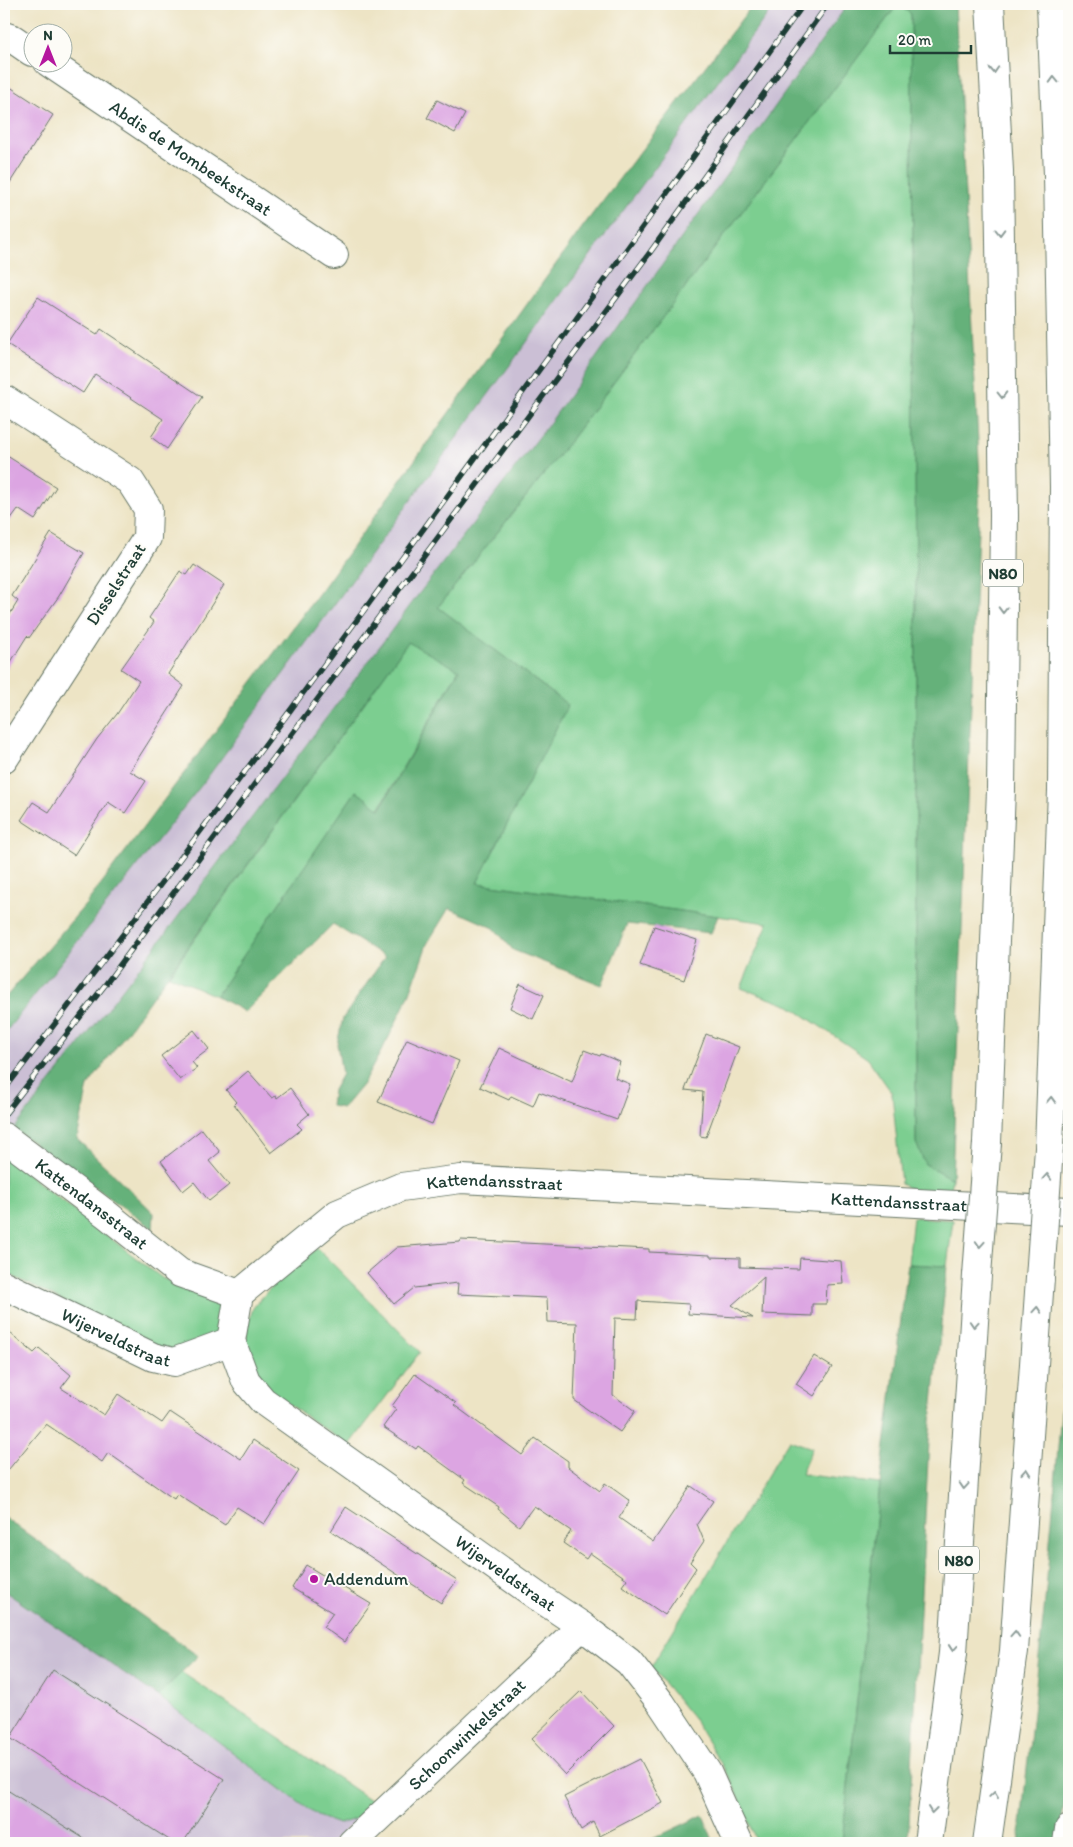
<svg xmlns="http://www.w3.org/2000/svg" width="1073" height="1847" viewBox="0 0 1073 1847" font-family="Itim,sans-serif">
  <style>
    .industrial { fill: #cbbfd5 }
    .green { fill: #7cce90; stroke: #4e8662 }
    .forest { fill: #65b17a; stroke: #427757 }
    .building { fill: #dca5e2 }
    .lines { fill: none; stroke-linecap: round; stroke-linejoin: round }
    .street-casing { stroke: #677767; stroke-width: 30 }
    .highway-casing { stroke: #677767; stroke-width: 30 }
    .street { stroke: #fff; stroke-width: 28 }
    .highway { stroke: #fff; stroke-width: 28 }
    .rail-casing { stroke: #1f3d34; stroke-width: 5.5 }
    .rail { stroke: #fdfcf7; stroke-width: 4; stroke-dasharray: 11; stroke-linecap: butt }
    .highway-bridge-casing { stroke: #677767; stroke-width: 30; stroke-linecap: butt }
    .highway-bridge { stroke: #fff; stroke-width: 28 }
    .oneway { stroke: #8f9e9a }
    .poi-dot { fill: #b5179e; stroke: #fdfcf7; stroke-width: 2 }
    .labels { text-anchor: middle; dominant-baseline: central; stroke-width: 4; stroke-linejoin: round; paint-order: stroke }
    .shield { fill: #fdfcf7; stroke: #62766e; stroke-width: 1 }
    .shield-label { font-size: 16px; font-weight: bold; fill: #1f3d34 }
    .street-label { font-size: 18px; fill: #1f3d34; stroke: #fdfcf7 }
    .poi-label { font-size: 18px; fill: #1f3d34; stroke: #fdfcf7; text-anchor: start }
  </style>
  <rect width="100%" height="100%" fill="#fdfcf7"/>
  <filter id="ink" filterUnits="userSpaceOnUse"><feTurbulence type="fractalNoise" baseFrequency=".02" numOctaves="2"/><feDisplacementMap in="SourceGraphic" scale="10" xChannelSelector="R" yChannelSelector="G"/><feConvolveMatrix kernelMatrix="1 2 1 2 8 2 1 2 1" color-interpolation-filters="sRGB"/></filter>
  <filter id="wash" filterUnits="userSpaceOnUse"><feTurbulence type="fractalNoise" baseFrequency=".0096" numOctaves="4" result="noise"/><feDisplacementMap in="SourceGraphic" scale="20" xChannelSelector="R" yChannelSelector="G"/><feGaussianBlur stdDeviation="1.12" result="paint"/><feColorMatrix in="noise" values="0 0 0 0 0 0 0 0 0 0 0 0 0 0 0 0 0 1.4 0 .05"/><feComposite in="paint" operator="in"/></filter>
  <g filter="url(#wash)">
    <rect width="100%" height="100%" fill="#ede4c5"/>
    <path class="industrial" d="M 775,4 L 848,4 L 549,424 L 418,595 L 159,942 L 14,1129 L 4,1121 L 4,1034 L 204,782 Z
      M 4,1591 L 158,1696 L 317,1816 L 339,1824 L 358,1818 L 331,1843 L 4,1843 Z"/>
    <path class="green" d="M 898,4 L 911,14 L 916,574 L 916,1142 L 925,1164 L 952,1179 L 949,1193 L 916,1192 L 901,1184 L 892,1093 L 868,1059 L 790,1006 L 741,988 L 768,923 L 477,883 L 568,705 L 438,607 L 563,450 Z
      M 408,642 L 459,669 L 379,809 L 356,791 L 216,996 L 169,975 Z
      M 4,1156 L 162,1278 L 199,1294 L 221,1300 L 224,1307 L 221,1334 L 167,1352 L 4,1272 Z
      M 913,1217 L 953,1220 L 947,1266 L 908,1264 Z
      M 317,1248 L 420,1352 L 349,1446 L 272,1393 L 254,1372 L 246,1343 L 247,1328 L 253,1308 L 271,1287 Z
      M 789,1440 L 812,1448 L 801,1474 L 880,1484 L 842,1843 L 757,1843 L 731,1780 L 695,1721 L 651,1667 Z
      M 181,1672 L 373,1802 L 358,1818 L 339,1824 L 317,1816 L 158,1696 Z"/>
    <path class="forest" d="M 753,4 L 775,4 L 204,782 L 4,1034 L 4,999 L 86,904 L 325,585 L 584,225 Z
      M 848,4 L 955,4 L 980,480 L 952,1179 L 925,1164 L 916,1143 L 916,574 L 911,14 L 898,4 L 563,450 L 438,607 L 568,705 L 477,883 L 718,916 L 711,933 L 627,924 L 602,985 L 513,950 L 494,928 L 449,908 L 427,944 L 410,993 L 389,1037 L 363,1084 L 343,1108 L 331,1106 L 333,1090 L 342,1074 L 337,1044 L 343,1018 L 385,957 L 333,924 L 245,1012 L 216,996 L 356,791 L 380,809 L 459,670 L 408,642 L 88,1086 L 77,1139 L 154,1213 L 153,1229 L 14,1129 L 159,942 L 418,595 L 549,424 Z
      M 908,1264 L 947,1266 L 929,1441 L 908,1843 L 842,1843 L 880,1484 Z
      M 1069,1318 L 1069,1766 L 1059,1843 L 1019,1843 L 1045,1601 Z
      M 4,1518 L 4,1517 L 198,1656 L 158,1696 L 4,1591 Z
      M 703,1815 L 714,1843 L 644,1843 Z"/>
    <g id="blocks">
      <path class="building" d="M 4,83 L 53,115 L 4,192 Z
        M 437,100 L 465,114 L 455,133 L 427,118 Z
        M 38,297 L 97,335 L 101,329 L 202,397 L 167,449 L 151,437 L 163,419 L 95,374 L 83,393 L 7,344 Z
        M 4,454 L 56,487 L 35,520 L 18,509 L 4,528 Z
        M 51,533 L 84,553 L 59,596 L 29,638 L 27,636 L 4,673 L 4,624 L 18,601 L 12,596 Z
        M 194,565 L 224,585 L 168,674 L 184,686 L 130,771 L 146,781 L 125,813 L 108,802 L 74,855 L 21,820 L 33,802 L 49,812 L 97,739 L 117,714 L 139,681 L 121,669 L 154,622 L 149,618 L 180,571 L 187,575 Z
        M 654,926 L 697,940 L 684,980 L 640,965 Z
        M 520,984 L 544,995 L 533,1019 L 510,1008 Z
        M 194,1030 L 209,1049 L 192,1062 L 197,1068 L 180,1080 L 161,1056 Z
        M 706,1034 L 739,1047 L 706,1137 L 700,1136 L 703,1092 L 685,1090 Z
        M 407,1039 L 459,1061 L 432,1124 L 378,1102 Z
        M 499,1048 L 572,1082 L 584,1050 L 600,1056 L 601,1054 L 620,1062 L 615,1078 L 630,1084 L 617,1120 L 539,1092 L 533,1106 L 511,1096 L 509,1100 L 480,1087 Z
        M 248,1071 L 272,1098 L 276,1096 L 277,1098 L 290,1088 L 309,1114 L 297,1124 L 302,1129 L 271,1153 L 234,1104 L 236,1102 L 226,1090 Z
        M 202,1129 L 220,1152 L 209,1161 L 229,1185 L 209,1201 L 194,1182 L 183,1191 L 161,1161 Z
        M 461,1240 L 649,1249 L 649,1252 L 710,1255 L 710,1257 L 740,1258 L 740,1267 L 799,1269 L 800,1258 L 841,1261 L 843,1284 L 827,1285 L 826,1304 L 812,1304 L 812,1316 L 762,1314 L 764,1277 L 732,1305 L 753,1318 L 688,1314 L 689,1304 L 638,1301 L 637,1319 L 615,1318 L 613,1395 L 635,1411 L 620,1432 L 574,1400 L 577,1323 L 548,1322 L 547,1298 L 457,1294 L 458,1283 L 414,1288 L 394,1304 L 367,1273 L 397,1247 L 460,1242 Z
        M 4,1328 L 34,1353 L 39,1348 L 71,1375 L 61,1388 L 104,1415 L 118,1394 L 162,1423 L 170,1412 L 241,1459 L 253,1440 L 299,1471 L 264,1524 L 237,1507 L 225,1525 L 177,1494 L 174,1499 L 108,1453 L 102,1462 L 46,1424 L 4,1475 Z
        M 814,1356 L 832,1367 L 814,1396 L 796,1384 Z
        M 415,1374 L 456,1403 L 454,1405 L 522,1455 L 535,1438 L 568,1461 L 568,1467 L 600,1491 L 605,1483 L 630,1501 L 619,1518 L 653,1542 L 691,1486 L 713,1501 L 697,1524 L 704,1541 L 690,1562 L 696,1568 L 665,1615 L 622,1586 L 627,1579 L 590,1553 L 586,1559 L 563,1543 L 571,1531 L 534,1506 L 519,1526 L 498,1509 L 499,1507 L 463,1483 L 465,1480 L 418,1446 L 416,1449 L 383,1427 L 396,1409 L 392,1406 Z
        M 346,1507 L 457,1580 L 441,1603 L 331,1531 Z
        M 306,1565 L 371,1604 L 344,1642 L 323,1627 L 333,1613 L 292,1588 Z
        M 53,1670 L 224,1779 L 183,1843 L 174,1843 L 10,1738 Z
        M 581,1691 L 614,1726 L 565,1775 L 531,1739 Z
        M 640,1759 L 663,1803 L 600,1836 L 593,1822 L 581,1830 L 564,1797 Z
        M 4,1788 L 91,1843 L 4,1843 Z"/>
    </g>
  </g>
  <g filter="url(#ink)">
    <use href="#blocks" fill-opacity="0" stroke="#677767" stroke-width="1"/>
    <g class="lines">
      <defs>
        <g id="street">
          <path d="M 4,36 L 13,39 L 32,52"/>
          <path id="s1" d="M 48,62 L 334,255"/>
          <path d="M 4,399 L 130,481 L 148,509 L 147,538 L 4,759"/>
          <path id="s2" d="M 4,1137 L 106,1214 L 180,1273 L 239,1294 L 337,1214 L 401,1187 L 461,1179 L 1069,1211"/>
          <path id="s3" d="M 4,1285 L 153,1357 L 174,1362 L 231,1341"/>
          <path id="s4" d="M 239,1294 L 231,1341 L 246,1381 L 263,1401 L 537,1596 L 582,1626 L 629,1662 L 661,1703 L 707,1772 L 739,1843"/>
          <path id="s5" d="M 352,1843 L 582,1626"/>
          <path d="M 1067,1843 L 1069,1829"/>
        </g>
        <path id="highway" d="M 987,1143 L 1001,790 L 1004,515 L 999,171 L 990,4
          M 1049,1148 L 1062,790 L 1064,487 L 1058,175 L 1051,4
          M 928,1843 L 953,1653 L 977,1275
          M 987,1843 L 1014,1651 L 1040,1278"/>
      </defs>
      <use href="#street" class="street-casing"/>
      <use href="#highway" class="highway-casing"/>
      <use href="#street" class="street"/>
      <use href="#highway" class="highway"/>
      <defs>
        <path id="rail" d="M 4,1090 C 279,734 540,368 804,4
          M 4,1115 L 105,985 L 651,251 L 828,4"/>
      </defs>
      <use href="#rail" class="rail-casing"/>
      <use href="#rail" class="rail"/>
      <defs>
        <path id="highway-bridge" d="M 977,1275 L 987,1143
          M 1040,1278 L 1049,1148"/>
      </defs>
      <use href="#highway-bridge" class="highway-bridge-casing"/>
      <use href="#highway-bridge" class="highway-bridge"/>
    </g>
    <defs><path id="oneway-chevron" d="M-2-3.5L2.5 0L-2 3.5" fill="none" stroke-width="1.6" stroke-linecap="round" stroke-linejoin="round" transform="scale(1.25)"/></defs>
    <g class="oneway">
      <use href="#oneway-chevron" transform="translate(994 70) rotate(87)"/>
      <use href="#oneway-chevron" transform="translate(1054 80) rotate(-92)"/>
      <use href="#oneway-chevron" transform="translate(1000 232) rotate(89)"/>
      <use href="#oneway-chevron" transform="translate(1002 395) rotate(89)"/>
      <use href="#oneway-chevron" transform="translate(1003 610) rotate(91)"/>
      <use href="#oneway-chevron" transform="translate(1051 1100) rotate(-88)"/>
      <use href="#oneway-chevron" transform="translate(1047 1177) rotate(-86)"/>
      <use href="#oneway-chevron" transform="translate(980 1244) rotate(94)"/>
      <use href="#oneway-chevron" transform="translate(1037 1310) rotate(-86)"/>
      <use href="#oneway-chevron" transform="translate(974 1324) rotate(94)"/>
      <use href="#oneway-chevron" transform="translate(1026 1472) rotate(-86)"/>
      <use href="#oneway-chevron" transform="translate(964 1486) rotate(94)"/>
      <use href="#oneway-chevron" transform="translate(1015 1634) rotate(-86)"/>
      <use href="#oneway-chevron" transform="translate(953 1648) rotate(95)"/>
      <use href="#oneway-chevron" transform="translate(994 1795) rotate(-82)"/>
      <use href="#oneway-chevron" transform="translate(932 1810) rotate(97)"/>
    </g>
  </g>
  <circle class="poi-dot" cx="314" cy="1579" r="5"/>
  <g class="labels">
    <g class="shield">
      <rect x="983" y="559.5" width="40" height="27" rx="4"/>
      <rect x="939" y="1546.5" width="40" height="27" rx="4"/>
    </g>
    <g class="shield-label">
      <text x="1003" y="573">N80</text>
      <text x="959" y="1560">N80</text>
    </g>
    <g class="street-label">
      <text stroke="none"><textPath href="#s1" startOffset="172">Abdis de Mombeekstraat</textPath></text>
      <text transform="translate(116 584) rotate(-57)">Disselstraat</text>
      <text stroke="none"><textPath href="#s2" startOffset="575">Kattendansstraat</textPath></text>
      <text stroke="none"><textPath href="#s2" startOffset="980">Kattendansstraat</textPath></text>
      <text stroke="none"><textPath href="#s2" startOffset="110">Kattendansstraat</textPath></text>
      <text stroke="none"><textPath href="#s3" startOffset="124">Wijerveldstraat</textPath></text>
      <text stroke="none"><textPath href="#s4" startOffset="414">Wijerveldstraat</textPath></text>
      <text stroke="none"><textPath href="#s5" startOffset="158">Schoonwinkelstraat</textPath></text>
    </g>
    <g class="poi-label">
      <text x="324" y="1579">Addendum</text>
    </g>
  </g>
  <rect width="1073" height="1847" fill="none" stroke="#fdfcf7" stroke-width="20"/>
  <g transform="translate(48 48)"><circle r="24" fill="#fdfcf7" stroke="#a4b0a9"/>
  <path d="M0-4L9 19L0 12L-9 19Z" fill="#b5179e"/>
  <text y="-8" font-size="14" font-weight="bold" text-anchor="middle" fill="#1f3d34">N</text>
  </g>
  <path d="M890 45v8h81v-8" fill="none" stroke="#1f3d34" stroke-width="2.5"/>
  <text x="898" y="45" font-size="15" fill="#1f3d34" stroke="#fdfcf7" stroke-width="4" paint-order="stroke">20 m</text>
</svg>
